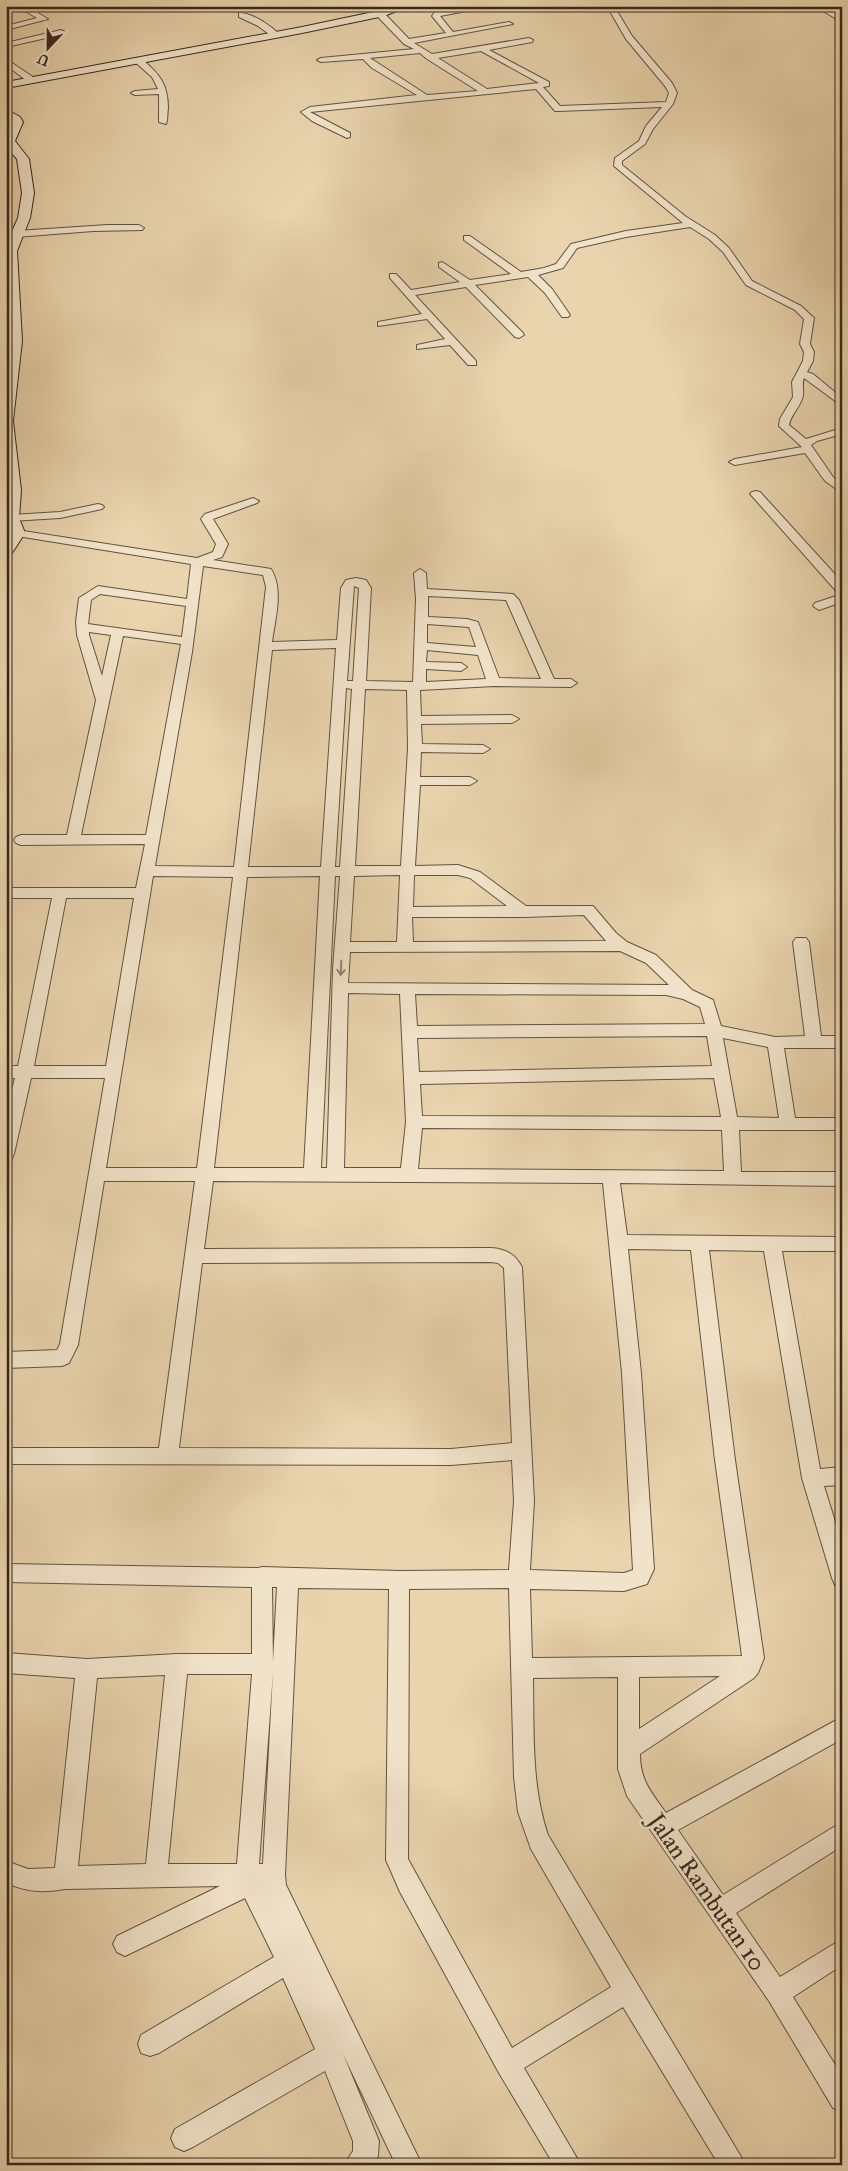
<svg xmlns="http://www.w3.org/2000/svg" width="848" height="2171" viewBox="0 0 848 2171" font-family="'IM FELL Great Primer',serif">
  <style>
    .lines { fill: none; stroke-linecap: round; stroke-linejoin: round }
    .street-casing { stroke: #625341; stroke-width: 2 }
    .secondary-casing { stroke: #35281d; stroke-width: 2 }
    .street { fill: #f1e3ca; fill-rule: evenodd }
    .secondary { fill: #f1e3ca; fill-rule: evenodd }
    .oneway { stroke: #938674 }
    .labels { text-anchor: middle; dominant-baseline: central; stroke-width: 5; stroke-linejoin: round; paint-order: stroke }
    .near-street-label { font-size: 24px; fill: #35281d; stroke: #f1e3ca }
  </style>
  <rect width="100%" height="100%" fill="#e9d4ad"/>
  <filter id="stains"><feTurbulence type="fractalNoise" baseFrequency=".004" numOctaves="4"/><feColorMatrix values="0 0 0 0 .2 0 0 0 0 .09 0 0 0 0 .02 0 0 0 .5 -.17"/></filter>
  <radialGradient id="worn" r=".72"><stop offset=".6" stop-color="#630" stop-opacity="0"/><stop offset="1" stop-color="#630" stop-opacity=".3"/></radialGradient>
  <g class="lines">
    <defs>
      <path id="street" d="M 17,6 L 26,6 L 48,19 L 6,30 L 6,26 L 37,18 Z
        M 476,6 L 483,8 L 440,16 L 453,32 L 509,22 L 513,24 L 414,43 L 432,54 L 529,38 L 533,40 L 532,42 L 489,50 L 549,82 L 549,86 L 543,87 L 560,106 L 666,102 L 669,93 L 665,86 L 626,39 L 607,6 L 614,6 L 632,36 L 672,83 L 677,93 L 673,104 L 653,129 L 645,144 L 622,161 L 622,165 L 685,216 L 715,235 L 729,248 L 752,281 L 801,306 L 814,318 L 810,344 L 814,352 L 813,361 L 807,372 L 813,374 L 842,398 L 842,406 L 804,378 C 801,385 805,392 802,399 C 799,408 791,415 789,425 L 806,439 L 842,428 L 842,434 L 817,441 L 811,445 L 833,477 L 842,484 L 842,493 L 825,481 L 805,453 L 735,465 L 729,462 L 735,459 L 802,447 L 779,426 L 780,419 L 793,397 L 792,382 L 803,361 L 804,352 L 800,344 L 804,319 L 795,310 L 746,285 L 723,252 L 709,239 L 690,227 L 626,237 L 577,248 L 563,268 L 538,275 L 552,289 L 570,315 L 568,317 L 562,317 L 545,293 L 528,277 L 475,285 L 523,333 L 524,335 L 519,338 L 515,337 L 466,287 L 415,295 L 476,361 L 476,365 L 468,365 L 450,345 L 417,349 L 417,345 L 445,339 L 427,319 L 378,326 L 378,322 L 422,314 L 390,278 L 390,274 L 396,274 L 411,290 L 460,282 L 439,267 L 439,263 L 442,262 L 470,280 L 511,274 L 464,240 L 464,236 L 470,236 L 521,272 L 544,268 L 556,264 L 571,244 L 626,231 L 683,223 L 614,166 L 615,158 L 639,141 L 646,126 L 662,107 L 558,111 L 555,111 L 536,89 L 310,112 L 350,133 L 350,137 L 347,138 L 312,121 L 301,112 L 310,107 L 417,95 L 372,68 L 363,59 L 321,62 L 317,60 L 321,58 L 414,49 L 404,44 L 377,16 L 377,12 L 383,12 L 409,39 L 446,33 L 432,16 L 435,12 ZM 481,51 L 539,83 L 487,89 L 438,58 ZM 420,53 L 427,59 L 478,91 L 427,95 L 370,58 Z
        M 814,6 L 823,6 L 842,17 L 842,22 Z
        M 239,13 C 253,13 271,26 280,35 L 273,37 L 258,26 L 239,17 Z
        M 61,30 L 65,32 L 64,34 L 6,47 L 6,43 Z
        M 6,59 L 33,77 L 33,81 L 27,81 L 6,65 Z
        M 136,59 L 142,59 C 160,75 168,84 168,108 C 167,114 168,119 166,124 L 159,122 L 159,94 L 135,95 L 131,93 L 135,91 L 158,89 L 152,77 L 136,63 Z
        M 139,225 L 144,228 L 142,230 L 93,231 L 16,237 L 11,234 L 16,231 L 108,225 Z
        M 756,491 L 760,492 L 842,582 L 842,594 L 838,593 L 752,496 L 750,494 L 752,492 Z
        M 253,498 L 259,501 L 257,503 L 213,519 L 228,544 L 222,557 L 213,560 L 271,569 C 284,589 275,620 272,642 L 337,640 L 341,588 L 346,580 L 356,578 L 366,580 L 371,588 L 366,681 L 413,682 L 416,599 L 414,573 L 420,569 L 426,573 L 427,589 L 513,594 L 519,600 L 554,679 L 571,679 L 577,683 L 571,687 L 494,686 L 420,690 L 421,716 L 512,715 L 519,719 L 512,723 L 421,724 L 422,744 L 483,745 L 490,749 L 483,753 L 421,752 L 420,777 L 470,777 L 477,781 L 470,785 L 420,785 L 415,866 L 458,865 L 480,872 L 526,906 L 593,906 L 616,933 L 627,942 L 656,955 L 692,990 L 713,1000 L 721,1026 L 775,1037 L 805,1036 L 793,942 L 796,938 L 806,938 L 809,942 L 821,1036 L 842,1036 L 842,1048 L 784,1048 L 795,1118 L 842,1118 L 842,1130 L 739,1130 L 741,1172 L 842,1172 L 842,1186 L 620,1183 L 627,1235 L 842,1237 L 842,1251 L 782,1251 L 820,1469 L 842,1467 L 842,1485 L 824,1486 L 842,1544 L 842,1587 L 835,1585 L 832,1578 L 802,1478 L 764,1251 L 709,1250 L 735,1460 L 764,1658 L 758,1673 L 754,1678 L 640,1754 C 640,1780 651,1792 666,1813 L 842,1717 L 842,1739 L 678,1830 L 723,1895 L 842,1822 L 842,1846 L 736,1913 L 780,1977 L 842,1939 L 842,1965 L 793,1997 L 842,2076 L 842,2111 L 833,2108 L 769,2001 L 627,1796 L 618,1769 L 618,1677 L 533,1678 C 534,1730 531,1785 548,1835 L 746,2165 L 719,2165 L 623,2007 L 524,2068 L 581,2165 L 554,2165 L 499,2073 L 400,1892 L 386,1860 L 389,1589 L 298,1588 L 285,1875 L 286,1885 L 422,2165 L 396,2165 L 343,2054 L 379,2141 L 378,2156 L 374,2165 L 344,2165 L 353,2151 L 353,2141 L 325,2071 L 193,2147 L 184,2151 L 175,2147 L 171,2138 L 175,2129 L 315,2049 L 283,1978 L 159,2053 L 150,2056 L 141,2053 L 138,2044 L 141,2035 L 274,1957 L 245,1898 L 125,1956 L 117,1952 L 113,1944 L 117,1936 L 220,1886 L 65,1889 C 41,1893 29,1892 6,1883 L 6,1861 L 28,1869 L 55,1868 L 75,1678 L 6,1673 L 6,1653 L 87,1659 L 177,1654 L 252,1654 L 252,1587 L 6,1582 L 6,1564 L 258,1568 L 262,1567 L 399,1571 L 509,1570 L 514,1501 L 512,1460 L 451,1465 L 6,1464 L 6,1448 L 159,1448 L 195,1181 L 104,1181 L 78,1345 L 69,1363 L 62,1366 L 6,1368 L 6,1352 L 57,1350 L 60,1344 L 105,1078 L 31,1078 L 14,1154 L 12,1159 L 6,1160 L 6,1116 L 15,1078 L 6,1078 L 6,1066 L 18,1066 L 52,898 L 6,898 L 6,888 L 136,888 L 145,844 L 21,845 L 16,843 L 14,840 L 16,837 L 21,835 L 67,835 L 96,700 L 77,635 L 76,622 L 79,598 L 98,586 L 187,599 L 191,564 L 17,536 L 11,533 L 17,530 L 197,558 L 213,552 L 216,544 L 201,519 L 205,514 ZM 203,566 L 263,575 L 266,587 L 234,867 L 155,866 L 192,652 ZM 354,586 L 359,588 L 353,681 L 347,681 ZM 100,594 L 186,606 L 182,637 L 88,624 L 91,600 ZM 428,596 L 506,600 L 541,679 L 499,678 L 478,622 L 467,619 L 428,617 ZM 427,624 L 469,627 L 476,647 L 427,643 ZM 89,632 L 111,635 L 102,676 L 89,635 ZM 123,636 L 181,644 L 146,835 L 81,835 ZM 336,648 L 321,867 L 248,867 L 272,650 ZM 427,650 L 478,655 L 486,679 L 426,682 L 426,669 L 461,671 L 467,667 L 461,663 L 426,662 ZM 346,688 L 352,689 L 340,867 L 335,867 ZM 365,689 L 407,690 L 408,748 L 401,866 L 355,866 ZM 400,875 L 397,942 L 350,942 L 354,876 ZM 414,875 L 458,875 L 470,878 L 507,906 L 413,907 ZM 153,876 L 233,877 L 197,1168 L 106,1168 ZM 320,876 L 304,1168 L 214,1168 L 247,877 ZM 335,876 L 340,876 L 333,969 L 327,1168 L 321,1168 ZM 66,898 L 134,898 L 106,1066 L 34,1066 ZM 584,915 L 606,941 L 413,942 L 412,917 L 524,917 ZM 620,951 L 646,963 L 669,985 L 348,983 L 350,952 ZM 348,993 L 400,994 L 406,1122 L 401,1168 L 344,1168 ZM 415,994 L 666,995 L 683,999 L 700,1007 L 705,1024 L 417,1026 ZM 707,1036 L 712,1066 L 419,1072 L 417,1038 ZM 723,1038 L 768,1047 L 779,1118 L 737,1117 ZM 714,1078 L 721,1117 L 422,1116 L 420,1084 ZM 422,1128 L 722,1130 L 724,1171 L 418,1169 ZM 213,1181 L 603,1183 L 622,1373 L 633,1570 L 624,1573 L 530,1570 L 534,1501 L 522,1267 C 515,1254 506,1249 491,1248 L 204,1249 ZM 628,1249 L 691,1250 L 715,1460 L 742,1656 L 532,1658 L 530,1589 L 624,1591 L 647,1584 L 654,1569 L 641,1373 ZM 491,1262 L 498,1263 L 504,1268 L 512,1443 L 451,1449 L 179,1448 L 202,1263 ZM 272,1587 L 277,1587 L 273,1662 ZM 509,1588 L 514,1777 L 518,1812 L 531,1849 L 611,1987 L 512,2048 L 408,1859 L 409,1589 ZM 273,1672 L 263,1864 L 259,1864 ZM 187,1674 L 252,1674 L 237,1864 L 168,1864 ZM 165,1675 L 146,1864 L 78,1866 L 97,1678 ZM 720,1676 L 639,1729 L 639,1677 Z
        M 98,504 L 102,505 L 104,507 L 102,509 L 60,518 L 11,521 L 6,519 L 7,516 L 11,515 L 60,512 Z
        M 842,594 L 842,602 L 819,610 L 813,606 L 815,603 Z"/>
      <path id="secondary" d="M 393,6 L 409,6 L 384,16 L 302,33 L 6,88 L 6,82 L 302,27 L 378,11 Z
        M 6,109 L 20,117 L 23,122 L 15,141 L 29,159 L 34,193 L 30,218 L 17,251 L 22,341 L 13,421 L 21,490 L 19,518 L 25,533 L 12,553 L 6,555 L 6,537 L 9,533 L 6,526 L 6,356 L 8,341 L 6,245 L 18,218 L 22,193 L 17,159 L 6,146 L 6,134 L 11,122 L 6,117 Z"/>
    </defs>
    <use href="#street" class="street-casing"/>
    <use href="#secondary" class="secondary-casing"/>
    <use href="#street" class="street"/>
    <use href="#secondary" class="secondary"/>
  </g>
  <defs><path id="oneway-shaft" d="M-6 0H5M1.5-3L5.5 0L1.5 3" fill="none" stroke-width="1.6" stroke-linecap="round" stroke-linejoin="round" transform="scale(1.25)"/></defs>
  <use class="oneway" href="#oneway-shaft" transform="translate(341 968) rotate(92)"/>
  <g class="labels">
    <g class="near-street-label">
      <text transform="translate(707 1892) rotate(55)">Jalan Rambutan 10</text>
    </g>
  </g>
  <rect width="848" height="2171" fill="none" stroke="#e9d4ad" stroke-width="25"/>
  <rect x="8" y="8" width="833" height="2156" fill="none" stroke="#35281d" stroke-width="2.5"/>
  <rect x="12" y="12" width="823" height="2146" fill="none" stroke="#35281d"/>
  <g transform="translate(48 48) rotate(202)" stroke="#f1e3ca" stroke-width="4" paint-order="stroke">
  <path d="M0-4L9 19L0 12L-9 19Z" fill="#35281d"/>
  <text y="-8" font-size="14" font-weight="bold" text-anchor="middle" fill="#35281d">U</text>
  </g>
  <rect width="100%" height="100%" filter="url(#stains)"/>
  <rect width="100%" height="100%" fill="url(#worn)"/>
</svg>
